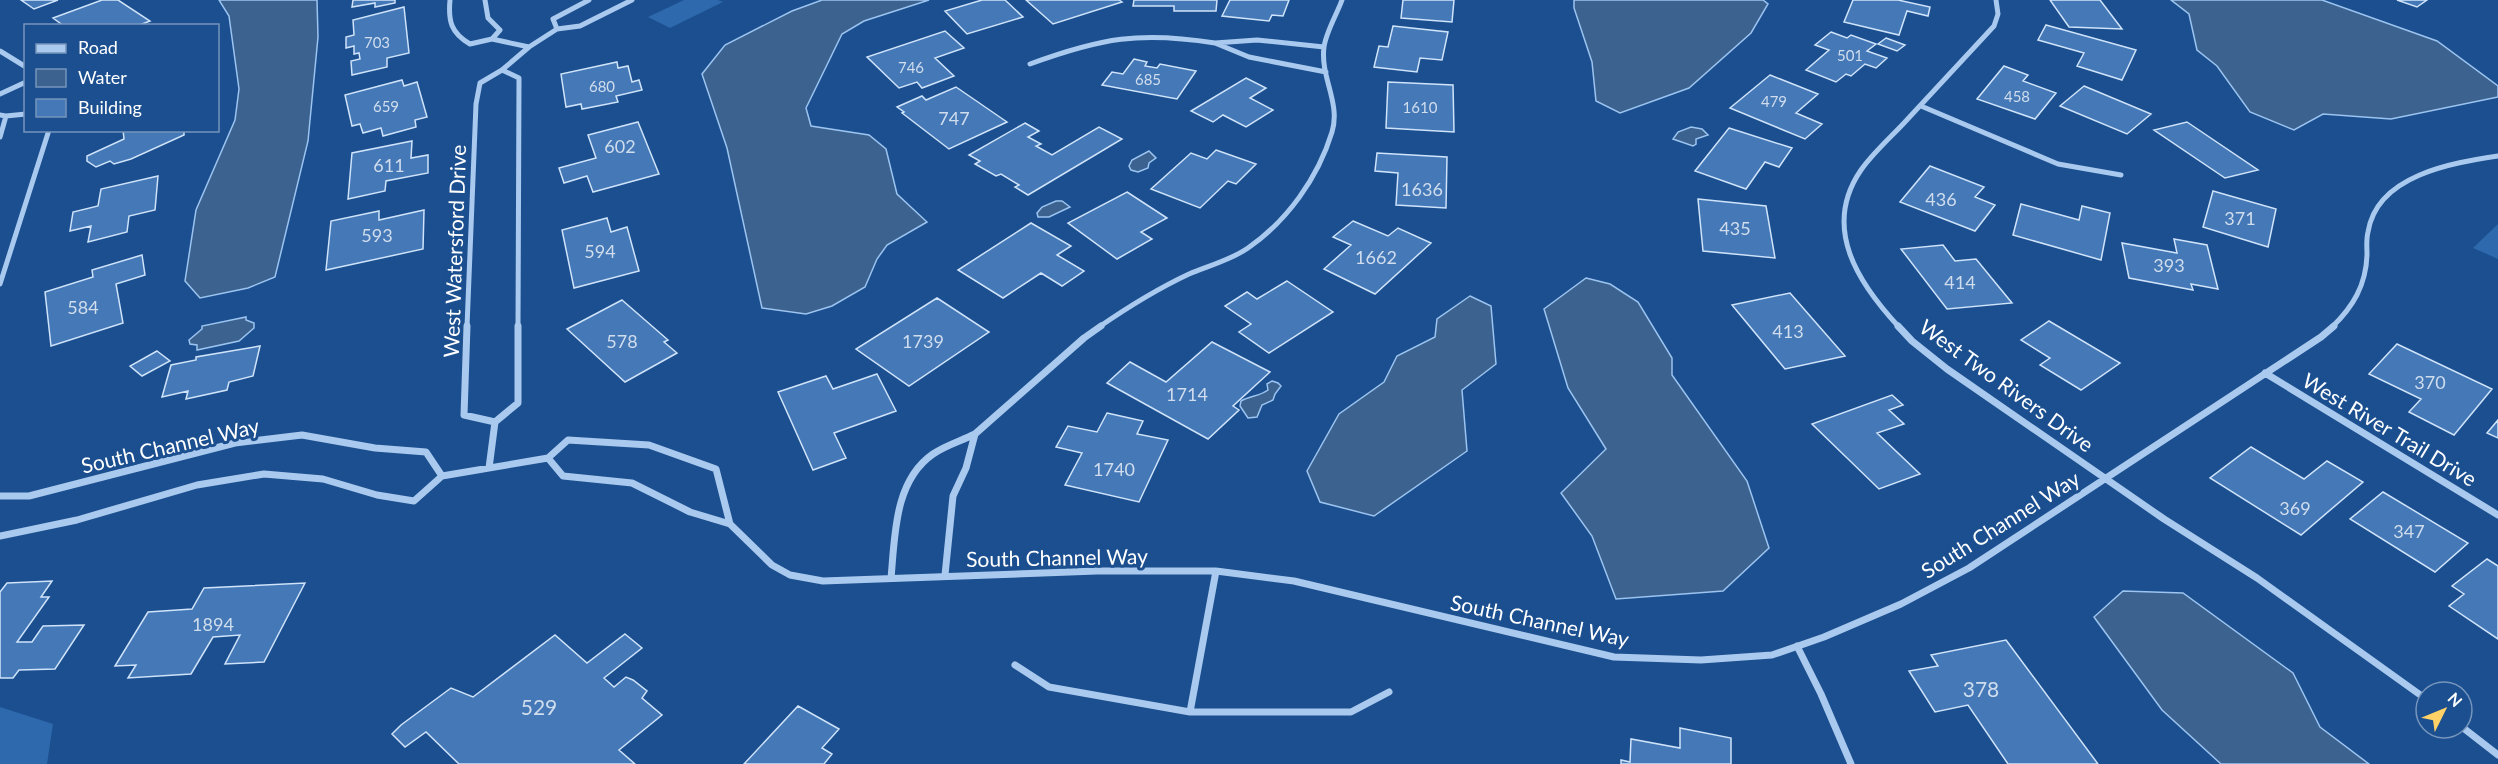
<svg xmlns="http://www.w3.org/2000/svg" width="2498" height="764" viewBox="0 0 2498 764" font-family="Lato,sans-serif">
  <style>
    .green { fill: #2e69ad }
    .water { fill: #3c6290; stroke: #9cc4f0; stroke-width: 1.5 }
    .building { fill: #4478b7; stroke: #cfe3fa; stroke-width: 1.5 }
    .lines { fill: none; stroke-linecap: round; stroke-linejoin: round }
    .street-far1 { stroke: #a9c9ee; stroke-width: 5 }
    .street { stroke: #a9c9ee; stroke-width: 7 }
    .labels { text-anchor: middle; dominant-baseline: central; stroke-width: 6; stroke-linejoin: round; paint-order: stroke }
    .far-number-label { font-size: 15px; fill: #d0dded }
    .number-label { font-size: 18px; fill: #d0dded }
    .street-label { font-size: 21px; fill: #fff; stroke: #1b4f8f }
    .near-number-label { font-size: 21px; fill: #d0dded }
  </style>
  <rect width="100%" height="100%" fill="#1b4f8f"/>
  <path class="green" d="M 684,0 L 718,0 L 723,2 L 670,28 L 648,17 Z
    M 2498,224 L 2498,259 L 2473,248 Z
    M 0,707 L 53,724 L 47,764 L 0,764 Z"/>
  <path class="water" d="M 219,0 L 317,0 L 318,37 L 308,141 L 275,277 L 248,288 L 200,298 L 185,281 L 196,210 L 235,120 L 239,89 L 229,16 Z
    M 822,0 L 929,0 L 864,21 L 842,34 L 806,108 L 811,126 L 869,135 L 886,149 L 897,194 L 927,222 L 887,245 L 877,259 L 865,287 L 832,306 L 806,314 L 762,308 L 727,148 L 702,74 L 725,45 L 792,11 Z
    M 1574,0 L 1763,0 L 1768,4 L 1751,33 L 1689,88 L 1620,113 L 1596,101 L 1592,62 L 1574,8 Z
    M 2171,0 L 2322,0 L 2437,41 L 2498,86 L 2498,97 L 2391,119 L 2323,114 L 2294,130 L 2250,112 L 2217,66 L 2197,50 L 2189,14 Z
    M 1691,127 L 1702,129 L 1708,135 L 1696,139 L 1696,144 L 1693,146 L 1673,139 L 1678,132 Z
    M 1149,151 L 1156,158 L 1149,163 L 1148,168 L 1138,172 L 1131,170 L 1129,166 L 1132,160 Z
    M 1056,201 L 1062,201 L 1070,207 L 1049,217 L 1038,217 L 1037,213 L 1042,207 Z
    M 1586,278 L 1610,284 L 1638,302 L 1672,358 L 1672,375 L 1747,481 L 1769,548 L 1723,591 L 1616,599 L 1592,536 L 1561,493 L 1606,449 L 1568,388 L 1544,309 Z
    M 1470,296 L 1491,306 L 1496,364 L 1462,390 L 1467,451 L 1374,516 L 1320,502 L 1307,471 L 1339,414 L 1384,382 L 1397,356 L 1435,337 L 1437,319 Z
    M 246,317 L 246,320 L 254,323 L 254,328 L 239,341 L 197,350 L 197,345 L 190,344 L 189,340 L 202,329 L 202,326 Z
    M 1272,381 L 1278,383 L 1281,386 L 1275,394 L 1273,400 L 1262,405 L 1257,417 L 1248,418 L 1240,406 L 1241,401 C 1250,396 1260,396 1268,390 L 1267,384 Z
    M 2123,591 L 2183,593 L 2293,673 L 2320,727 L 2369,764 L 2221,764 L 2162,710 L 2094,617 Z"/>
  <path class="building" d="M 21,0 L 58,0 L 34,9 Z
    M 102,0 L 118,0 L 150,21 L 137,26 L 64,26 L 53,18 Z
    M 353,0 L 395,0 L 395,3 L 375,7 L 375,3 L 352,7 Z
    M 982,0 L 1005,0 L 1023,17 L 967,34 L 945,11 Z
    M 1026,0 L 1119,0 L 1122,2 L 1053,24 Z
    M 1134,0 L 1217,0 L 1216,11 L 1174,11 L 1174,6 L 1133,6 Z
    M 1230,0 L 1289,0 L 1283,16 L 1272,15 L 1269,21 L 1222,16 Z
    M 1403,0 L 1454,0 L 1452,22 L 1401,18 Z
    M 1853,0 L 1898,0 L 1930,7 L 1928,16 L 1907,11 L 1899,35 L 1844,22 Z
    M 2050,0 L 2100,0 L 2122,29 L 2069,27 Z
    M 2397,0 L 2427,0 L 2417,7 Z
    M 404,7 L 409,53 L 387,58 L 387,67 L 352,75 L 351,61 L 360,59 L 359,53 L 354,54 L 354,46 L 346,48 L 346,37 L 354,35 L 353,20 Z
    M 2046,25 L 2136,50 L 2122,80 L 2077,66 L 2084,53 L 2038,40 Z
    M 1393,26 L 1448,32 L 1442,60 L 1420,58 L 1417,72 L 1374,67 L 1379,46 L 1388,47 Z
    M 945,31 L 964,48 L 935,58 L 954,76 L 922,88 L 917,82 L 899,88 L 867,57 Z
    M 1831,32 L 1847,38 L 1851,35 L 1876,44 L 1867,51 L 1887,58 L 1876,68 L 1865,64 L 1851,76 L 1846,74 L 1836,82 L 1806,70 L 1829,50 L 1815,45 Z
    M 1886,38 L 1905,45 L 1897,51 L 1878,44 Z
    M 1134,59 L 1147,62 L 1145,66 L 1157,68 L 1160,64 L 1196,71 L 1177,99 L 1102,85 L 1112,72 L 1123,74 Z
    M 617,62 L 618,68 L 628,66 L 632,82 L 639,80 L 642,90 L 616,96 L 618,102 L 582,109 L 581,104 L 566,107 L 561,74 Z
    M 2004,66 L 2028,75 L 2023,81 L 2056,93 L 2035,119 L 1977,99 Z
    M 1770,75 L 1818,94 L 1796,113 L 1822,124 L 1805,139 L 1730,108 Z
    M 1246,78 L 1266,88 L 1250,98 L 1273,110 L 1246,127 L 1223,115 L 1213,122 L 1191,111 Z
    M 402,80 L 404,86 L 417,82 L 427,117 L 415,120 L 416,127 L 383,136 L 381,128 L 363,133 L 360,124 L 352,126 L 345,95 Z
    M 1388,82 L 1453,85 L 1454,132 L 1386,128 Z
    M 2084,86 L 2151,114 L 2127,134 L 2060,106 Z
    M 956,87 L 1007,122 L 949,149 L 902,113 L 904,112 L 897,107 L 922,96 L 926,100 Z
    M 638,122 L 659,174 L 593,192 L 587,176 L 564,183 L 559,168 L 596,158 L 588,135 Z
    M 2187,122 L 2258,170 L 2225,178 L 2154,130 Z
    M 1025,123 L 1039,131 L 1028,137 L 1041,144 L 1036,146 L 1052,155 L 1099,127 L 1122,139 L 1028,195 L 1015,187 L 1019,185 L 1001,174 L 996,176 L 975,164 L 980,161 L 969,155 Z
    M 1729,128 L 1792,148 L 1779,167 L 1765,162 L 1746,189 L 1695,171 Z
    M 123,130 L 184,130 L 184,135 L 131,159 L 114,164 L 110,161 L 96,167 L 87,161 L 87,156 L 124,139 Z
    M 412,141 L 411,158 L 428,155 L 428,173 L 386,181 L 385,191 L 348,199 L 352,153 Z
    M 1216,150 L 1256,164 L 1236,184 L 1228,181 L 1200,208 L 1151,189 L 1191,153 L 1207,159 Z
    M 1377,153 L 1447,157 L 1446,208 L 1396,205 L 1398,173 L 1375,171 Z
    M 1930,166 L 1984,187 L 1975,197 L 1995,205 L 1975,231 L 1900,202 Z
    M 158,176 L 155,210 L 129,216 L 127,232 L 88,242 L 91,226 L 70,231 L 73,212 L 98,206 L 101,189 Z
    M 2213,191 L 2276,209 L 2268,247 L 2203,227 Z
    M 1127,192 L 1167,218 L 1141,232 L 1152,239 L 1117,259 L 1068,223 Z
    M 1698,199 L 1766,206 L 1775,258 L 1703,251 Z
    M 2021,204 L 2079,220 L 2082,206 L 2110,213 L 2101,260 L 2013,235 Z
    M 424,210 L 423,249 L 326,270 L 331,221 L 379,211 L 379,220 Z
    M 607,218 L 611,232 L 627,227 L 639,271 L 574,288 L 562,230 Z
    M 1353,221 L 1388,236 L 1398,228 L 1431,243 L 1375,294 L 1324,269 L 1351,245 L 1333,237 Z
    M 1031,223 L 1071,246 L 1057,255 L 1084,271 L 1062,286 L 1041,273 L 1003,298 L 958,270 Z
    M 2174,239 L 2207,245 L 2218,289 L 2191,284 L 2193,290 L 2129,278 L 2122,243 L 2177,253 Z
    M 1943,245 L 1955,261 L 1976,259 L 2012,303 L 1947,309 L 1901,249 Z
    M 142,255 L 145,275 L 116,284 L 123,323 L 51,346 L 45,292 L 93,277 L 92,270 Z
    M 1287,281 L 1333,312 L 1269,353 L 1239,332 L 1251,324 L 1225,306 L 1247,292 L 1257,299 Z
    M 1790,293 L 1845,356 L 1785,369 L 1732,305 Z
    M 937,298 L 989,332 L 909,386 L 856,349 Z
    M 622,300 L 668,340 L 664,342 L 677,353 L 625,382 L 567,329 Z
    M 2049,321 L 2120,363 L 2081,390 L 2040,365 L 2050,358 L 2021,340 Z
    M 1212,342 L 1270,372 L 1233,406 L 1239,410 L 1208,439 L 1107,383 L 1130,362 L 1166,382 Z
    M 2397,344 L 2492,389 L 2454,435 L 2409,412 L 2421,399 L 2369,374 Z
    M 260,346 L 253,376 L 229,382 L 227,390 L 186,399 L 188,391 L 162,397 L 171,365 L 196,360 L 196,357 Z
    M 157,351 L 170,361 L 142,376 L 130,366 Z
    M 877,374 L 896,411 L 834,433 L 846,458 L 813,470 L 778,392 L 826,376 L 833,389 Z
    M 1892,395 L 1903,405 L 1889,410 L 1904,424 L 1877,433 L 1920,474 L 1879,489 L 1812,424 Z
    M 1107,413 L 1143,421 L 1137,434 L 1168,440 L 1139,502 L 1065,485 L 1082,453 L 1056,447 L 1068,426 L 1097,432 Z
    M 2498,420 L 2498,438 L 2487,433 Z
    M 2251,447 L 2304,479 L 2327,461 L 2363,482 L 2301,535 L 2210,478 Z
    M 2383,492 L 2468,543 L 2435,572 L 2350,519 Z
    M 2487,559 L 2498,566 L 2498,639 L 2449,606 L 2464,594 L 2452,586 Z
    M 52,581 L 41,597 L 49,597 L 17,642 L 32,642 L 43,626 L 84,625 L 55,669 L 19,670 L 13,678 L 0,678 L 0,592 L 7,583 Z
    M 305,583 L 264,662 L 225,664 L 240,635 L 213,637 L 191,674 L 128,678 L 136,665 L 115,666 L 148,612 L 192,609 L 204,588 Z
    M 625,634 L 642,648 L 604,678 L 614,687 L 626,677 L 633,680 L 647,691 L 642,698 L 662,715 L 619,750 L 635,764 L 459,764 L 426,732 L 405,747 L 392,734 L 401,725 L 451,688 L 473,697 L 555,635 L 587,663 Z
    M 2006,640 L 2098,764 L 2008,764 L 1968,705 L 1935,712 L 1909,671 L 1938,666 L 1931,655 Z
    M 798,706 L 839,729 L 822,748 L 832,754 L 824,764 L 744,764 Z
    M 1680,728 L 1731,738 L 1731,764 L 1621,764 L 1621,760 L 1630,762 L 1631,739 L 1680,748 Z"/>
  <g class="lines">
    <path class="street-far1" d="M 450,0 C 448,21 451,33 470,44 L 492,39 L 529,47 L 502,70 L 480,83 L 476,104 L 467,327
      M 485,0 L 488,18 L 500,30 L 492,39
      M 557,29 L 553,19 L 589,0
      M 529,47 L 557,29 L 580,26 L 632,0
      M 1324,47 L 1257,40 L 1215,43 L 1249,57 L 1326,72
      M 0,51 L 26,67
      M 1030,64 C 1101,38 1140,31 1215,43
      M 502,70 L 519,78 L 518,327
      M 0,94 L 26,82
      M 1921,106 L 2058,164 L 2121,175
      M 0,115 L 6,116 L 0,137
      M 6,116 L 26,114
      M 0,284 L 49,130
      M 1099,327 C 1128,307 1157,289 1189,274 C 1208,266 1231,260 1248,248 C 1287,221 1318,178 1332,132 C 1341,103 1320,77 1324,47 C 1326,32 1337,14 1342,0
      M 1899,327 C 1859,284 1821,228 1861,170 C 1873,153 1890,138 1904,123 C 1934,91 1964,58 1994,26 L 1998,14 L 1996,0
      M 2332,327 C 2353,307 2366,285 2367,255 C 2367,247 2366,240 2368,232 C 2377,175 2452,163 2498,156"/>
    <path class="street" d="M 467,326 L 464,415 L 495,422
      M 1898,326 L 1912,341 L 1947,369 L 2164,519 L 2257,578 L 2426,699
      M 2265,373 L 2498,515
      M 975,434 L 1084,338 L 1101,326
      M 568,440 L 649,445 L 716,469 L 730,524 L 690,512 L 632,483 L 563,476 L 548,458 Z
      M 489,468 L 495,422 L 518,403 L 518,326
      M 0,496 L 29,496 L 235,443 L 302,435 L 375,448 L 426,452 L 442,476
      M 730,524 L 772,565 L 790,575 L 823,581 L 1097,571 L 1216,571 L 1294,581 L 1614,657 L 1701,660 L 1772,655 L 1824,637 L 1901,604 L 1969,568 L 2321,337 L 2334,326
      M 0,536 L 77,520 L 197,485 L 264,474 L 323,479 L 377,495 L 414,501 L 442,476 L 548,458
      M 891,578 C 895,536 894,481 933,454 C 946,445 961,441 975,434 L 966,468 L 953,496 L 945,575
      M 1797,646 L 1821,694 L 1851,764
      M 1015,665 L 1049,687 L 1190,712 L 1351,712 L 1389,692
      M 1190,712 L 1216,571
      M 2462,727 L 2498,755"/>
  </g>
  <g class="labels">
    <g class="far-number-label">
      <text x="377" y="42">703</text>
      <text x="1850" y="55">501</text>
      <text x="911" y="67">746</text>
      <text x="1148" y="79">685</text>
      <text x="602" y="86">680</text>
      <text x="2017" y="96">458</text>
      <text x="1774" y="101">479</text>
      <text x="386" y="106">659</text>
      <text x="1420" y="107">1610</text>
    </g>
    <g class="number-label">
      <text x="954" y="118">747</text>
      <text x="620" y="146">602</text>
      <text x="389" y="165">611</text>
      <text x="1422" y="189">1636</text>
      <text x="1941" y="199">436</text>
      <text x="2240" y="218">371</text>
      <text x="1735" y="228">435</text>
      <text x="377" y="235">593</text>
      <text x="600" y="251">594</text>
      <text x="1376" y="257">1662</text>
      <text x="2169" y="265">393</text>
      <text x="1960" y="282">414</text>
      <text x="83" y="307">584</text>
      <text x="1788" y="331">413</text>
      <text x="622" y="341">578</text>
      <text x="923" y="341">1739</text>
      <text x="2430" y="382">370</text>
      <text x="1187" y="394">1714</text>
      <text x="1114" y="469">1740</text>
      <text x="2295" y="508">369</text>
      <text x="2409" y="531">347</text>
      <text x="213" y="624">1894</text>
    </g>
    <g class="street-label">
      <text transform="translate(454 251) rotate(-88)">West Watersford Drive</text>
      <text transform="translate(2007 385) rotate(36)">West Two Rivers Drive</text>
      <text transform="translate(2390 429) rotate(31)">West River Trail Drive</text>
      <text transform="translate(170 445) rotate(-13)">South Channel Way</text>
      <text transform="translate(2000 524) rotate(-32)">South Channel Way</text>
      <text transform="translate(1057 557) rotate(-1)">South Channel Way</text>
      <text transform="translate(1540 620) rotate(12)">South Channel Way</text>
    </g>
    <g class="near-number-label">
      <text x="1981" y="688">378</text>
      <text x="539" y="706">529</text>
    </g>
  </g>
  <rect x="24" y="24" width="195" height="108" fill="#1b4f8f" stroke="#7695bc" stroke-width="1.5"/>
  <rect x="36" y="44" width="30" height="9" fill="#a9c9ee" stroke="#7695bc" stroke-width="1.5"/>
  <text x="78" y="54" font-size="18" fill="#ffffff">Road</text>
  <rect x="36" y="69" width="30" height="18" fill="#3c6290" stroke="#7695bc" stroke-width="1.5"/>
  <text x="78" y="84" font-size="18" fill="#ffffff">Water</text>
  <rect x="36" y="99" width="30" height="18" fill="#4478b7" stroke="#7695bc" stroke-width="1.5"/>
  <text x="78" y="114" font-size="18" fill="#ffffff">Building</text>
  <g transform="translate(2444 710) rotate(47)"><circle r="28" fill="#1b4f8f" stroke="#7695bc" stroke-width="1.5"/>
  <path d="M0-4.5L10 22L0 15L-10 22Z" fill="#ffd166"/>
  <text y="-9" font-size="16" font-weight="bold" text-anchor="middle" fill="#ffffff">N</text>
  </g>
</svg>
